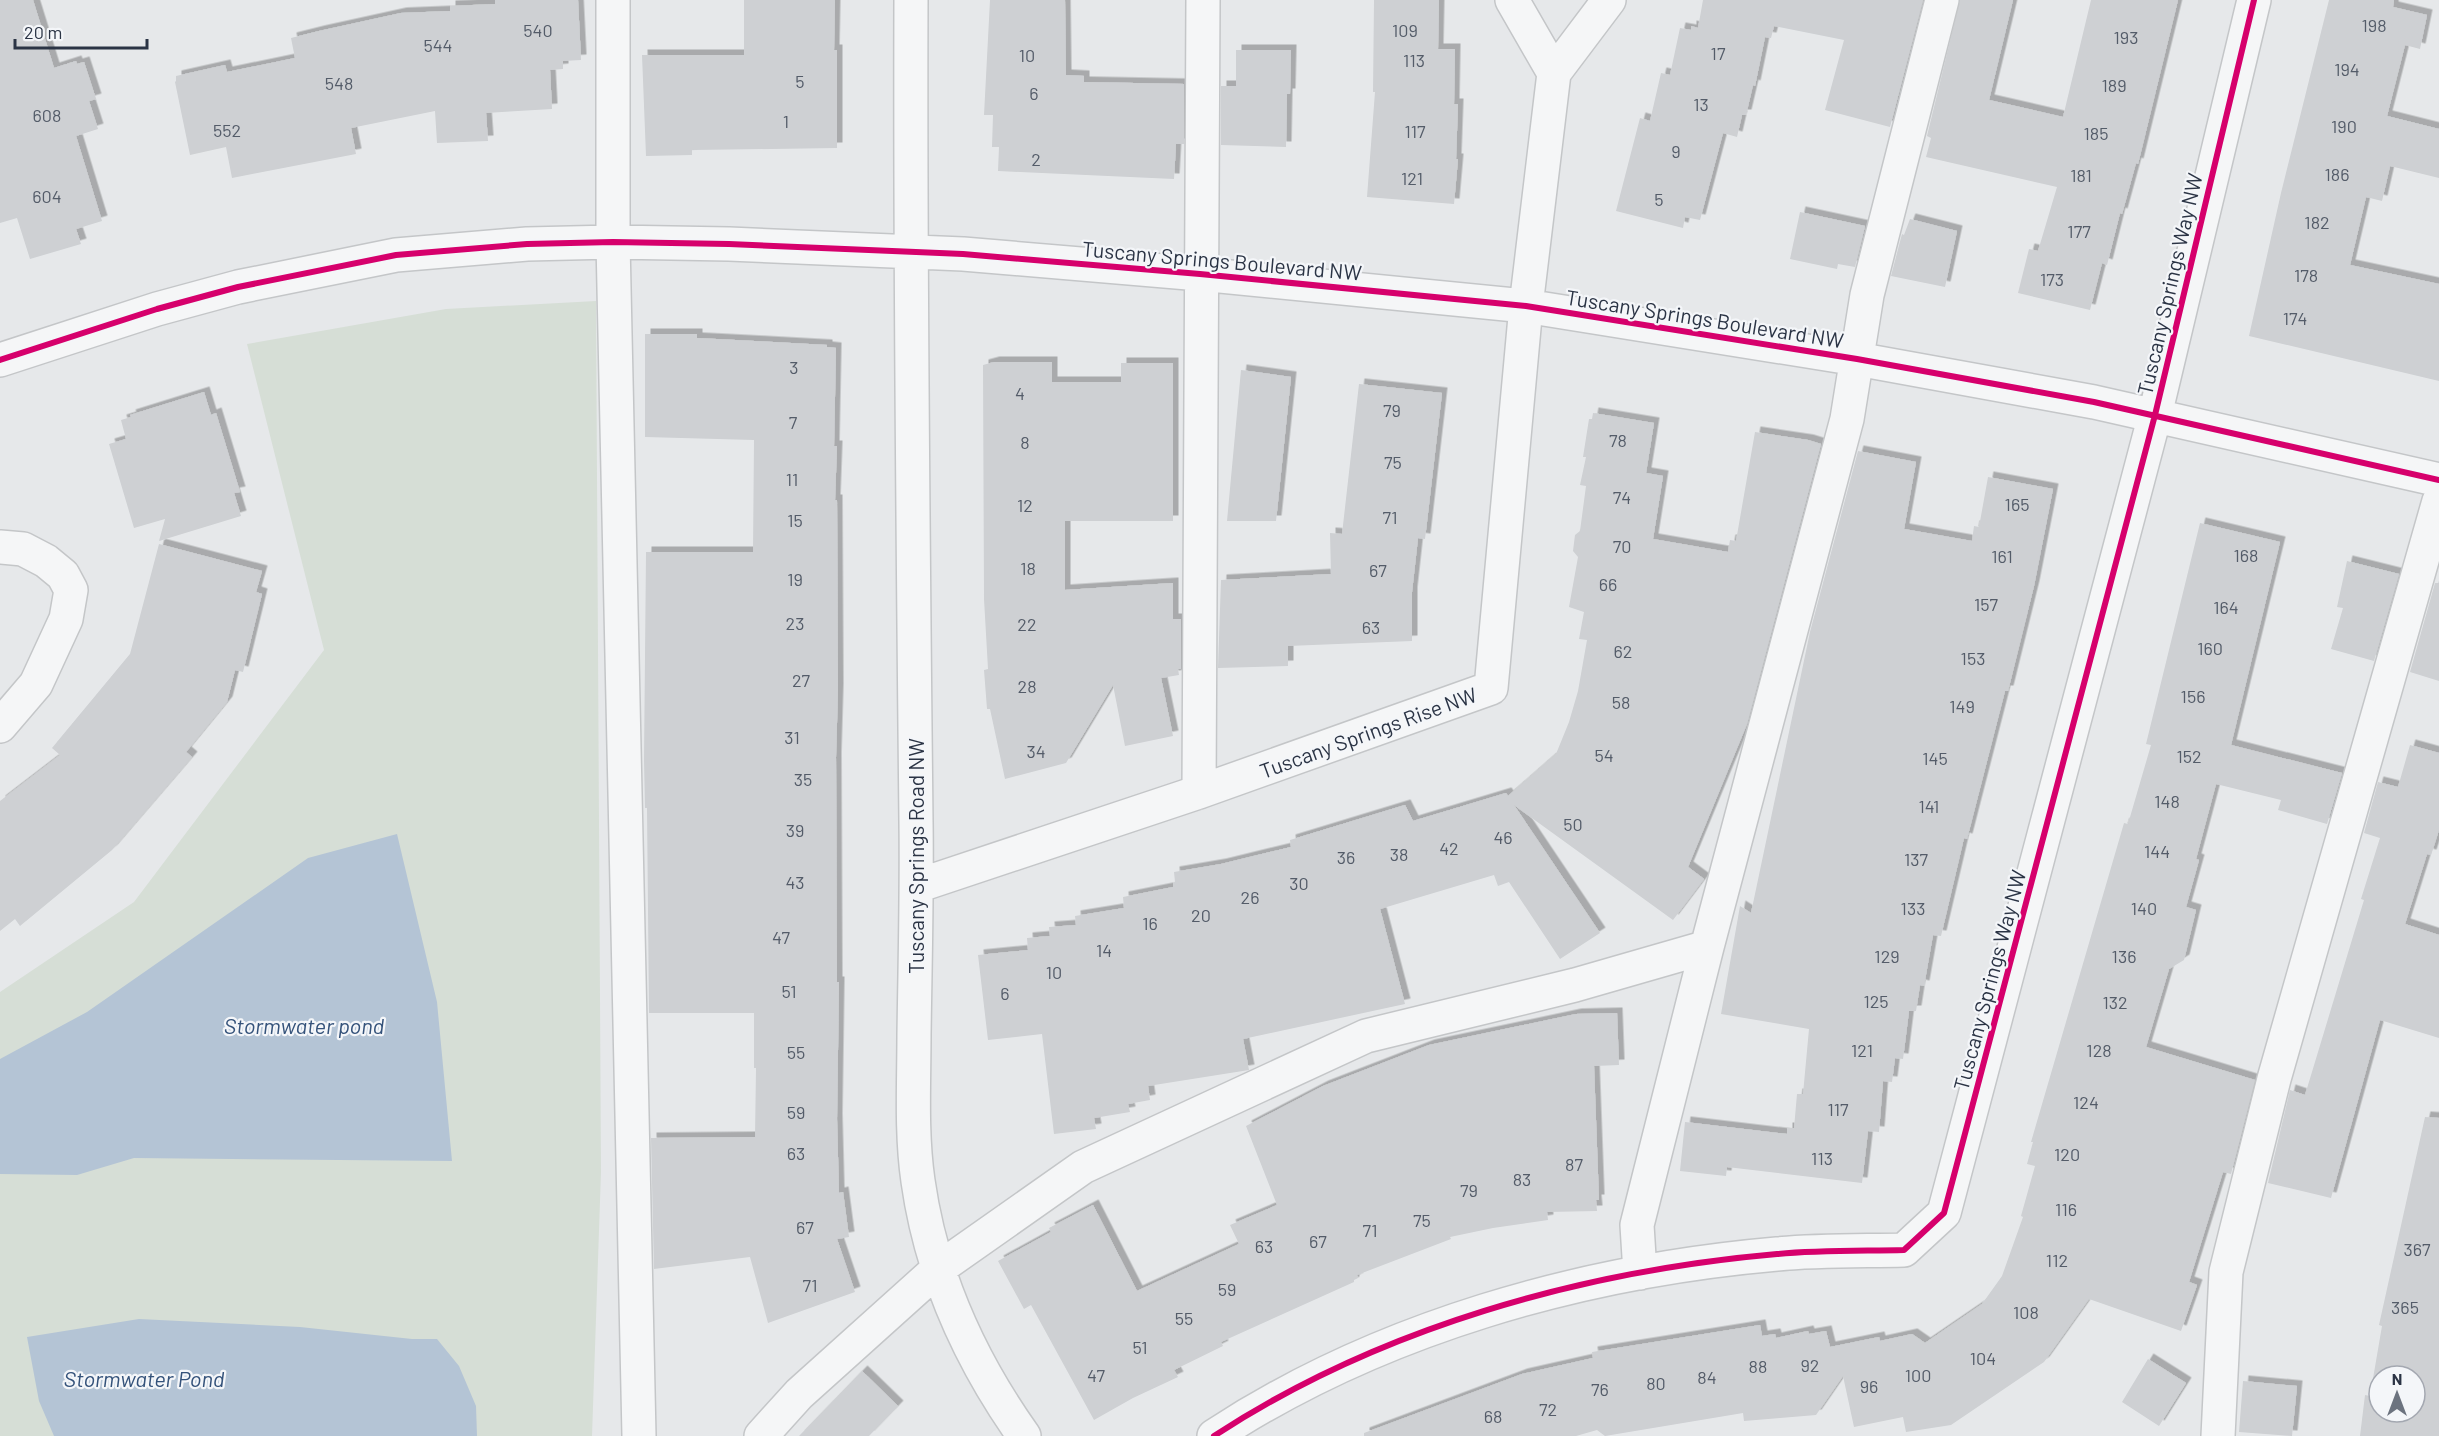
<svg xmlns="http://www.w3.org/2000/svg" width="2439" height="1436" viewBox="0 0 2439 1436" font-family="Barlow,sans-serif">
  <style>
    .green { fill: #d6ded6 }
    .water { fill: #b4c4d5 }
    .building { fill: #ced0d3; fill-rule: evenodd; filter: url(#shadow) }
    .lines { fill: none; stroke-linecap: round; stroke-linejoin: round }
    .minor-casing { stroke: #c4c6c8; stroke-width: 36 }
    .minor { stroke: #f5f6f7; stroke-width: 33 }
    .cycleway-casing { stroke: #f4f6f9; stroke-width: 10 }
    .cycleway { stroke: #d6006c; stroke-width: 6 }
    .labels { text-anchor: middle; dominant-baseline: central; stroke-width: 4.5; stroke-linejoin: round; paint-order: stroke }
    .number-label { font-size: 18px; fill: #545c69 }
    .street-label { font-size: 21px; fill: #2b3445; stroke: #f4f6f9 }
    .water-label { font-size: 22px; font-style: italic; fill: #34527a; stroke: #f4f6f9 }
  </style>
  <defs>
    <filter id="shadow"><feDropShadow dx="5.5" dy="-5.5" stdDeviation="0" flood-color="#0004"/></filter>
  </defs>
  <rect width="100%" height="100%" fill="#e6e8ea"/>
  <path class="green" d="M 596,301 L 601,1172 L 592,1436 L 0,1436 L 0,992 L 134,902 L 324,650 L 247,344 L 446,309 Z"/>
  <path class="water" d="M 397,834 L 437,1002 L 452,1161 L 134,1158 L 77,1175 L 0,1174 L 0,1059 L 87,1012 L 308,858 Z
    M 139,1319 L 300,1327 L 412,1339 L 437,1339 L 459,1366 L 476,1406 L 477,1436 L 54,1436 L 39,1401 L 27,1337 Z"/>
  <path class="building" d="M 0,0 L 33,0 L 54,68 L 76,61 L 77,64 L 84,62 L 96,99 L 89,101 L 98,129 L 76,136 L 102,221 L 76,229 L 81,244 L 30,259 L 17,218 L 0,223 Z
    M 495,0 L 578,0 L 581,60 L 563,61 L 563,69 L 550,70 L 552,109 L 486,113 L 488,141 L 437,143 L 435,111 L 351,128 L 356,154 L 232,178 L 226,147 L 190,155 L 175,82 L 176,81 L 176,76 L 225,65 L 227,72 L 295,58 L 291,38 L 319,31 L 401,13 L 450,11 L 450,6 L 495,4 Z
    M 744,0 L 835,0 L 834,50 L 837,50 L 837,148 L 692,150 L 692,155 L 646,156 L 642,55 L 744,55 Z
    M 990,0 L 1065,0 L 1066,75 L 1084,76 L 1084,82 L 1184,84 L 1184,144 L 1176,144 L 1174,179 L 998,171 L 999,147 L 992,147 L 993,115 L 984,115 Z
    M 1374,0 L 1439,0 L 1438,49 L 1455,49 L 1454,104 L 1458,104 L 1456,159 L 1458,159 L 1454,204 L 1367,197 L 1375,92 L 1373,92 Z
    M 1703,0 L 1923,0 L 1890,127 L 1825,110 L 1844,40 L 1774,26 L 1771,38 L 1765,37 L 1755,86 L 1753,85 L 1746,115 L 1742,115 L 1737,137 L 1723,133 L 1700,220 L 1685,217 L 1683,228 L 1616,211 L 1640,118 L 1650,121 L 1661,73 L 1670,75 L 1680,28 L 1691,30 L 1691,26 L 1698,28 Z
    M 1960,0 L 2013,0 L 1989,100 L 2063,117 L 2091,0 L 2178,0 L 2138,164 L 2136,163 L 2122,214 L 2120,213 L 2107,265 L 2102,263 L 2090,310 L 2018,293 L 2029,249 L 2038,251 L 2057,187 L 1926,157 L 1931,138 L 1927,136 Z
    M 2329,0 L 2394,0 L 2393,7 L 2427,15 L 2420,49 L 2405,45 L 2387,116 L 2439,129 L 2439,178 L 2390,166 L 2382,201 L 2366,197 L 2350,265 L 2439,284 L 2439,381 L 2249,336 L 2281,193 Z
    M 1236,50 L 1291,50 L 1290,94 L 1287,94 L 1286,147 L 1221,145 L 1221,86 L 1236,86 Z
    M 1800,212 L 1865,226 L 1855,267 L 1838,264 L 1837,269 L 1790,259 Z
    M 1910,219 L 1957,231 L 1945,287 L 1891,276 L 1902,234 L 1904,235 Z
    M 645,334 L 697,334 L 697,338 L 827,345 L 827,347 L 836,348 L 834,446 L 837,446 L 835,500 L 837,500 L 838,689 L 836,757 L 837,982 L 839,982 L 837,1119 L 839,1193 L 843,1192 L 849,1237 L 837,1239 L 855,1292 L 768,1323 L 750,1257 L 654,1269 L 651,1138 L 755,1137 L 756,1068 L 754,1068 L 754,1013 L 649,1013 L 647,808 L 645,808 L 644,760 L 646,552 L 753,552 L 754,440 L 645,437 Z
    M 994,362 L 1052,362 L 1052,382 L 1121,382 L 1121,363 L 1173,363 L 1173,521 L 1065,521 L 1065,590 L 1173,583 L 1173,619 L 1181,619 L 1181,669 L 1178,669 L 1179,675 L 1161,678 L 1173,736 L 1125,746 L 1113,685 L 1066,763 L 1005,779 L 990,709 L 987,709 L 984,670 L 988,669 L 984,599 L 983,365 Z
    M 1241,370 L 1291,377 L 1276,521 L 1227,521 Z
    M 1359,384 L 1442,393 L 1425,539 L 1418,538 L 1412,592 L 1412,641 L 1288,646 L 1288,666 L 1218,668 L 1221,580 L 1331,574 L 1330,533 L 1342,534 Z
    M 204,392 L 211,415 L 216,413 L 240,492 L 234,493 L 241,516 L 159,541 L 165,519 L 134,528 L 109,444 L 126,439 L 121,420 L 131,417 L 130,415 Z
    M 1593,413 L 1654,423 L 1646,473 L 1663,476 L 1653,539 L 1728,552 L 1730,540 L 1736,541 L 1755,432 L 1808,440 L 1821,444 L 1747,724 L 1688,867 L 1704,879 L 1673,920 L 1514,805 L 1600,933 L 1560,959 L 1509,882 L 1498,886 L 1494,875 L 1380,909 L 1405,1004 L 1243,1039 L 1249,1070 L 1148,1086 L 1150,1100 L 1128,1104 L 1130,1112 L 1094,1118 L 1096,1129 L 1054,1134 L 1042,1034 L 988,1040 L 978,955 L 1028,950 L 1027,938 L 1050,936 L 1049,927 L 1076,925 L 1075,916 L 1124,908 L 1123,897 L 1173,887 L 1173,883 L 1175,882 L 1174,872 L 1221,864 L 1291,847 L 1290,840 L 1405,805 L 1413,821 L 1506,793 L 1508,796 L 1556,754 L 1569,722 L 1578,691 L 1587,640 L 1579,639 L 1584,612 L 1569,607 L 1578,557 L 1573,551 L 1575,535 L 1580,531 L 1586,486 L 1580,485 L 1586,457 L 1583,457 L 1589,419 L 1592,419 Z
    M 1858,451 L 1916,462 L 1904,529 L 1972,541 L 1974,526 L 1979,527 L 1988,477 L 2053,489 L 2034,586 L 2008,691 L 2005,691 L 1967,839 L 1964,838 L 1941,936 L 1933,935 L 1924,986 L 1920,985 L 1916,1011 L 1909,1011 L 1903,1059 L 1895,1058 L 1892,1082 L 1883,1081 L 1879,1132 L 1868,1131 L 1862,1183 L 1727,1167 L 1726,1176 L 1680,1171 L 1685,1122 L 1787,1134 L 1787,1128 L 1794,1128 L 1797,1094 L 1803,1094 L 1809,1029 L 1721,1014 L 1740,906 L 1751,913 L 1810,632 Z
    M 2200,523 L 2280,542 L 2231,745 L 2342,773 L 2327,824 L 2278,810 L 2281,800 L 2216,784 L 2196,859 L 2199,860 L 2186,907 L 2196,910 L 2184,960 L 2169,969 L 2146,1047 L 2255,1080 L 2231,1174 L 2223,1172 L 2189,1282 L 2197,1285 L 2181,1331 L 2089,1299 L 2044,1362 L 1951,1425 L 1906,1432 L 1903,1417 L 1854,1427 L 1843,1376 L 1816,1415 L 1744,1421 L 1743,1413 L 1605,1436 L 1597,1430 L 1576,1436 L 1364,1436 L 1364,1433 L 1522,1374 L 1593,1358 L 1592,1352 L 1760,1325 L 1762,1336 L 1775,1334 L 1776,1338 L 1808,1331 L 1809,1334 L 1826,1331 L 1830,1347 L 1879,1337 L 1880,1341 L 1912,1334 L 1925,1343 L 1982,1304 L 2002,1276 L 2023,1217 L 2021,1216 L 2035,1166 L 2027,1164 L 2033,1142 L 2031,1142 L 2124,823 L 2128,824 L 2151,745 L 2146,744 Z
    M 159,544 L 262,571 L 256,592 L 262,594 L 243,672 L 235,670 L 227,702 L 186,752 L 192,757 L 112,850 L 20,926 L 15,919 L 0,931 L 0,801 L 60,755 L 52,748 L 130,654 Z
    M 2347,561 L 2399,574 L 2374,661 L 2331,649 L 2343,608 L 2337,607 Z
    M 2435,583 L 2439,583 L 2439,681 L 2410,672 Z
    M 2410,745 L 2439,753 L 2439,830 L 2431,855 L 2427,854 L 2405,924 L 2439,935 L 2439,1038 L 2380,1020 L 2331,1198 L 2268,1183 L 2290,1090 L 2305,1095 L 2364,900 L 2361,899 L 2380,838 L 2364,833 L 2378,782 L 2398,787 Z
    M 1617,1013 L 1619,1065 L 1594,1066 L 1599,1200 L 1596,1200 L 1597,1211 L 1547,1212 L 1548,1220 L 1493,1228 L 1450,1237 L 1451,1239 L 1357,1275 L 1358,1278 L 1354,1280 L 1354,1282 L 1221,1342 L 1223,1346 L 1174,1370 L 1178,1377 L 1133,1398 L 1094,1420 L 1031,1305 L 1024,1309 L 998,1261 L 1051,1232 L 1049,1228 L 1093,1205 L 1137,1291 L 1239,1244 L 1230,1225 L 1277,1205 L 1246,1126 L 1323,1086 L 1429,1045 L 1576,1014 Z
    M 2425,1117 L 2439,1118 L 2439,1436 L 2360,1436 L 2365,1395 L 2370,1396 L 2382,1326 L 2379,1325 ZM 2379,1376 L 2415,1376 L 2415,1412 L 2379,1412 Z
    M 2148,1359 L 2186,1383 L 2159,1426 L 2122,1402 Z
    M 862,1371 L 898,1406 L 869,1436 L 799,1436 Z
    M 2243,1381 L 2297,1386 L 2292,1436 L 2239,1432 Z"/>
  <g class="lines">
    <defs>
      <path id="minor" d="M 613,0 L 613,242 L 639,1436
        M 911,0 C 910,274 913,548 916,822 C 917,893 915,964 914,1035 C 914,1083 911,1133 918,1181 C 931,1273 970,1360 1024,1436
        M 1512,0 L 1554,73
        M 0,360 L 157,309 L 238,287 L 396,255 L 527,244 L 613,242 L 729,244 L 963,254 L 1200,274 L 1526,306 L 1857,359 L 2094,402 L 2439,480
        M 0,547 L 23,549 L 46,561 L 63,575 L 71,590 L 66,619 L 36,684 L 0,726
        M 1199,792 L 1203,0
        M 917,886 L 1199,792 L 1491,688 L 1526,306 L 1554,73 L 1609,0
        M 1640,1273 L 1637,1225 L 1707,947 L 1847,419 L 1867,295 L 1942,0
        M 761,1436 L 799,1394 L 938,1269 L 1083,1167 L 1366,1036 L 1575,985 L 1707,947
        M 1214,1436 C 1379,1328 1582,1271 1777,1254 C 1819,1250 1862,1251 1904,1250 L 1944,1213 L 2155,415 L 2254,0
        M 2218,1436 L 2226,1272 L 2274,1079 L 2439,501"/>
    </defs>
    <use href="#minor" class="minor-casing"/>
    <use href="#minor" class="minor"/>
    <defs>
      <path id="cycleway" d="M 0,360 L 157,309 L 238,287 L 396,255 L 527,244 L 613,242 L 729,244 L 963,254 L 1200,274 L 1526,306 L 1857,359 L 2094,402 L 2439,480
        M 1214,1436 C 1379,1328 1582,1271 1777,1254 C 1819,1250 1862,1251 1904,1250 L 1944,1213 L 2155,415 L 2254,0"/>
    </defs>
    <use href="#cycleway" class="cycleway-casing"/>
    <use href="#cycleway" class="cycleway"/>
  </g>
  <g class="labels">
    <g class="number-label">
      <text x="2374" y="25">198</text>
      <text x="538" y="30">540</text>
      <text x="1405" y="30">109</text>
      <text x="2126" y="37">193</text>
      <text x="438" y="45">544</text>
      <text x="1718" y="53">17</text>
      <text x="1027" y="55">10</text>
      <text x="1414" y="60">113</text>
      <text x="2347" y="69">194</text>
      <text x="800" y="81">5</text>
      <text x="339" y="83">548</text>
      <text x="2114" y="85">189</text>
      <text x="1034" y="93">6</text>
      <text x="1701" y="104">13</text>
      <text x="47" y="115">608</text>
      <text x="786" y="121">1</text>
      <text x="2344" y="126">190</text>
      <text x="227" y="130">552</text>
      <text x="1415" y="131">117</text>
      <text x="2096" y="133">185</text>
      <text x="1676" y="151">9</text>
      <text x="1036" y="159">2</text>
      <text x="2337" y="174">186</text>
      <text x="2081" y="175">181</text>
      <text x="1412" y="178">121</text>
      <text x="47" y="196">604</text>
      <text x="1659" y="199">5</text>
      <text x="2317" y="222">182</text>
      <text x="2079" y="231">177</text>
      <text x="2306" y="275">178</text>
      <text x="2052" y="279">173</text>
      <text x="2295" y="318">174</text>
      <text x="794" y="367">3</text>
      <text x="1020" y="393">4</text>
      <text x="1392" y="410">79</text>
      <text x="793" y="422">7</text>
      <text x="1618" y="440">78</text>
      <text x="1025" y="442">8</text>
      <text x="1393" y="462">75</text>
      <text x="792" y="479">11</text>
      <text x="1622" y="497">74</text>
      <text x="2017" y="504">165</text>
      <text x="1025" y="505">12</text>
      <text x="1390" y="517">71</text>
      <text x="795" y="520">15</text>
      <text x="1622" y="546">70</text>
      <text x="2246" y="555">168</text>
      <text x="2002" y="556">161</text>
      <text x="1028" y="568">18</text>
      <text x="1378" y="570">67</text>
      <text x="795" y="579">19</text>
      <text x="1608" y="584">66</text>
      <text x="1986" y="604">157</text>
      <text x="2226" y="607">164</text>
      <text x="795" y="623">23</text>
      <text x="1027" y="624">22</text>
      <text x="1371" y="627">63</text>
      <text x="2210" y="648">160</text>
      <text x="1623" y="651">62</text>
      <text x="1973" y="658">153</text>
      <text x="801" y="680">27</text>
      <text x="1027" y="686">28</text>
      <text x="2193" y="696">156</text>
      <text x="1621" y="702">58</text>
      <text x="1962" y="706">149</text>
      <text x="792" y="737">31</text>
      <text x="1036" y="751">34</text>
      <text x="1604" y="755">54</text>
      <text x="2189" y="756">152</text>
      <text x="1935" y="758">145</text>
      <text x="803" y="779">35</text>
      <text x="2167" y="801">148</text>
      <text x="1929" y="806">141</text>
      <text x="1573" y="824">50</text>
      <text x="795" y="830">39</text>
      <text x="1503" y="837">46</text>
      <text x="1449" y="848">42</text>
      <text x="2157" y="851">144</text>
      <text x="1399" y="854">38</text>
      <text x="1346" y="857">36</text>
      <text x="1916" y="859">137</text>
      <text x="795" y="882">43</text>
      <text x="1299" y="883">30</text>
      <text x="1250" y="897">26</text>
      <text x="1913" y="908">133</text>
      <text x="2144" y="908">140</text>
      <text x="1201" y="915">20</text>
      <text x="1150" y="923">16</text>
      <text x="781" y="937">47</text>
      <text x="1104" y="950">14</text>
      <text x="1887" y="956">129</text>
      <text x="2124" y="956">136</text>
      <text x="1054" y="972">10</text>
      <text x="789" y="991">51</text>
      <text x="1005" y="993">6</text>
      <text x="1876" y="1001">125</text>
      <text x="2115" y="1002">132</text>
      <text x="1862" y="1050">121</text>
      <text x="2099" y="1050">128</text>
      <text x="796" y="1052">55</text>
      <text x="2086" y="1102">124</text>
      <text x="1838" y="1109">117</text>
      <text x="796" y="1112">59</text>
      <text x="796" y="1153">63</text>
      <text x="2067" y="1154">120</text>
      <text x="1822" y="1158">113</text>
      <text x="1574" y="1164">87</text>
      <text x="1522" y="1179">83</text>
      <text x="1469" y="1190">79</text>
      <text x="2066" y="1209">116</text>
      <text x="1422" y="1220">75</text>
      <text x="805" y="1227">67</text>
      <text x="1370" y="1230">71</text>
      <text x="1318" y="1241">67</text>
      <text x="1264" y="1246">63</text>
      <text x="2417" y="1249">367</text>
      <text x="2057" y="1260">112</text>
      <text x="810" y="1285">71</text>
      <text x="1227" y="1289">59</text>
      <text x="2405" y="1307">365</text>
      <text x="2026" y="1312">108</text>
      <text x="1184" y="1318">55</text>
      <text x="1140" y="1347">51</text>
      <text x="1983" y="1358">104</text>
      <text x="1810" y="1365">92</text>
      <text x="1758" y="1366">88</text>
      <text x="1096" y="1375">47</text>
      <text x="1918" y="1375">100</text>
      <text x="1707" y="1377">84</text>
      <text x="1656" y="1383">80</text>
      <text x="1869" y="1386">96</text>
      <text x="1600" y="1389">76</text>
      <text x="1548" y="1409">72</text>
      <text x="1493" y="1416">68</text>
    </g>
    <g class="street-label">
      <text transform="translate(1222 260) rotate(5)">Tuscany Springs Boulevard NW</text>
      <text transform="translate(2169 284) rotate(-77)">Tuscany Springs Way NW</text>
      <text transform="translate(1705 318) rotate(9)">Tuscany Springs Boulevard NW</text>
      <text transform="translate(1368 732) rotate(-20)">Tuscany Springs Rise NW</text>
      <text transform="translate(915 856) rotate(-90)">Tuscany Springs Road NW</text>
      <text transform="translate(1989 980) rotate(-75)">Tuscany Springs Way NW</text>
    </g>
    <g class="water-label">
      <text x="304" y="1025">Stormwater pond</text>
      <text x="144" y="1378">Stormwater Pond</text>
    </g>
  </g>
  <g transform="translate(2397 1394)"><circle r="28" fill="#f4f6f9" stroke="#a4a8b1" stroke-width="1.5"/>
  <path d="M0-4.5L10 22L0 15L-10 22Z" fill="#6c737f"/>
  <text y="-9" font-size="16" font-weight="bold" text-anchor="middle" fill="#2b3445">N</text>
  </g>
  <path d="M15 39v9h132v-9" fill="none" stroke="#2b3445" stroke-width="3"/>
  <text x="24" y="39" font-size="18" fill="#2b3445" stroke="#f4f6f9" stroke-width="4.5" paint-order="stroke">20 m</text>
</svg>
